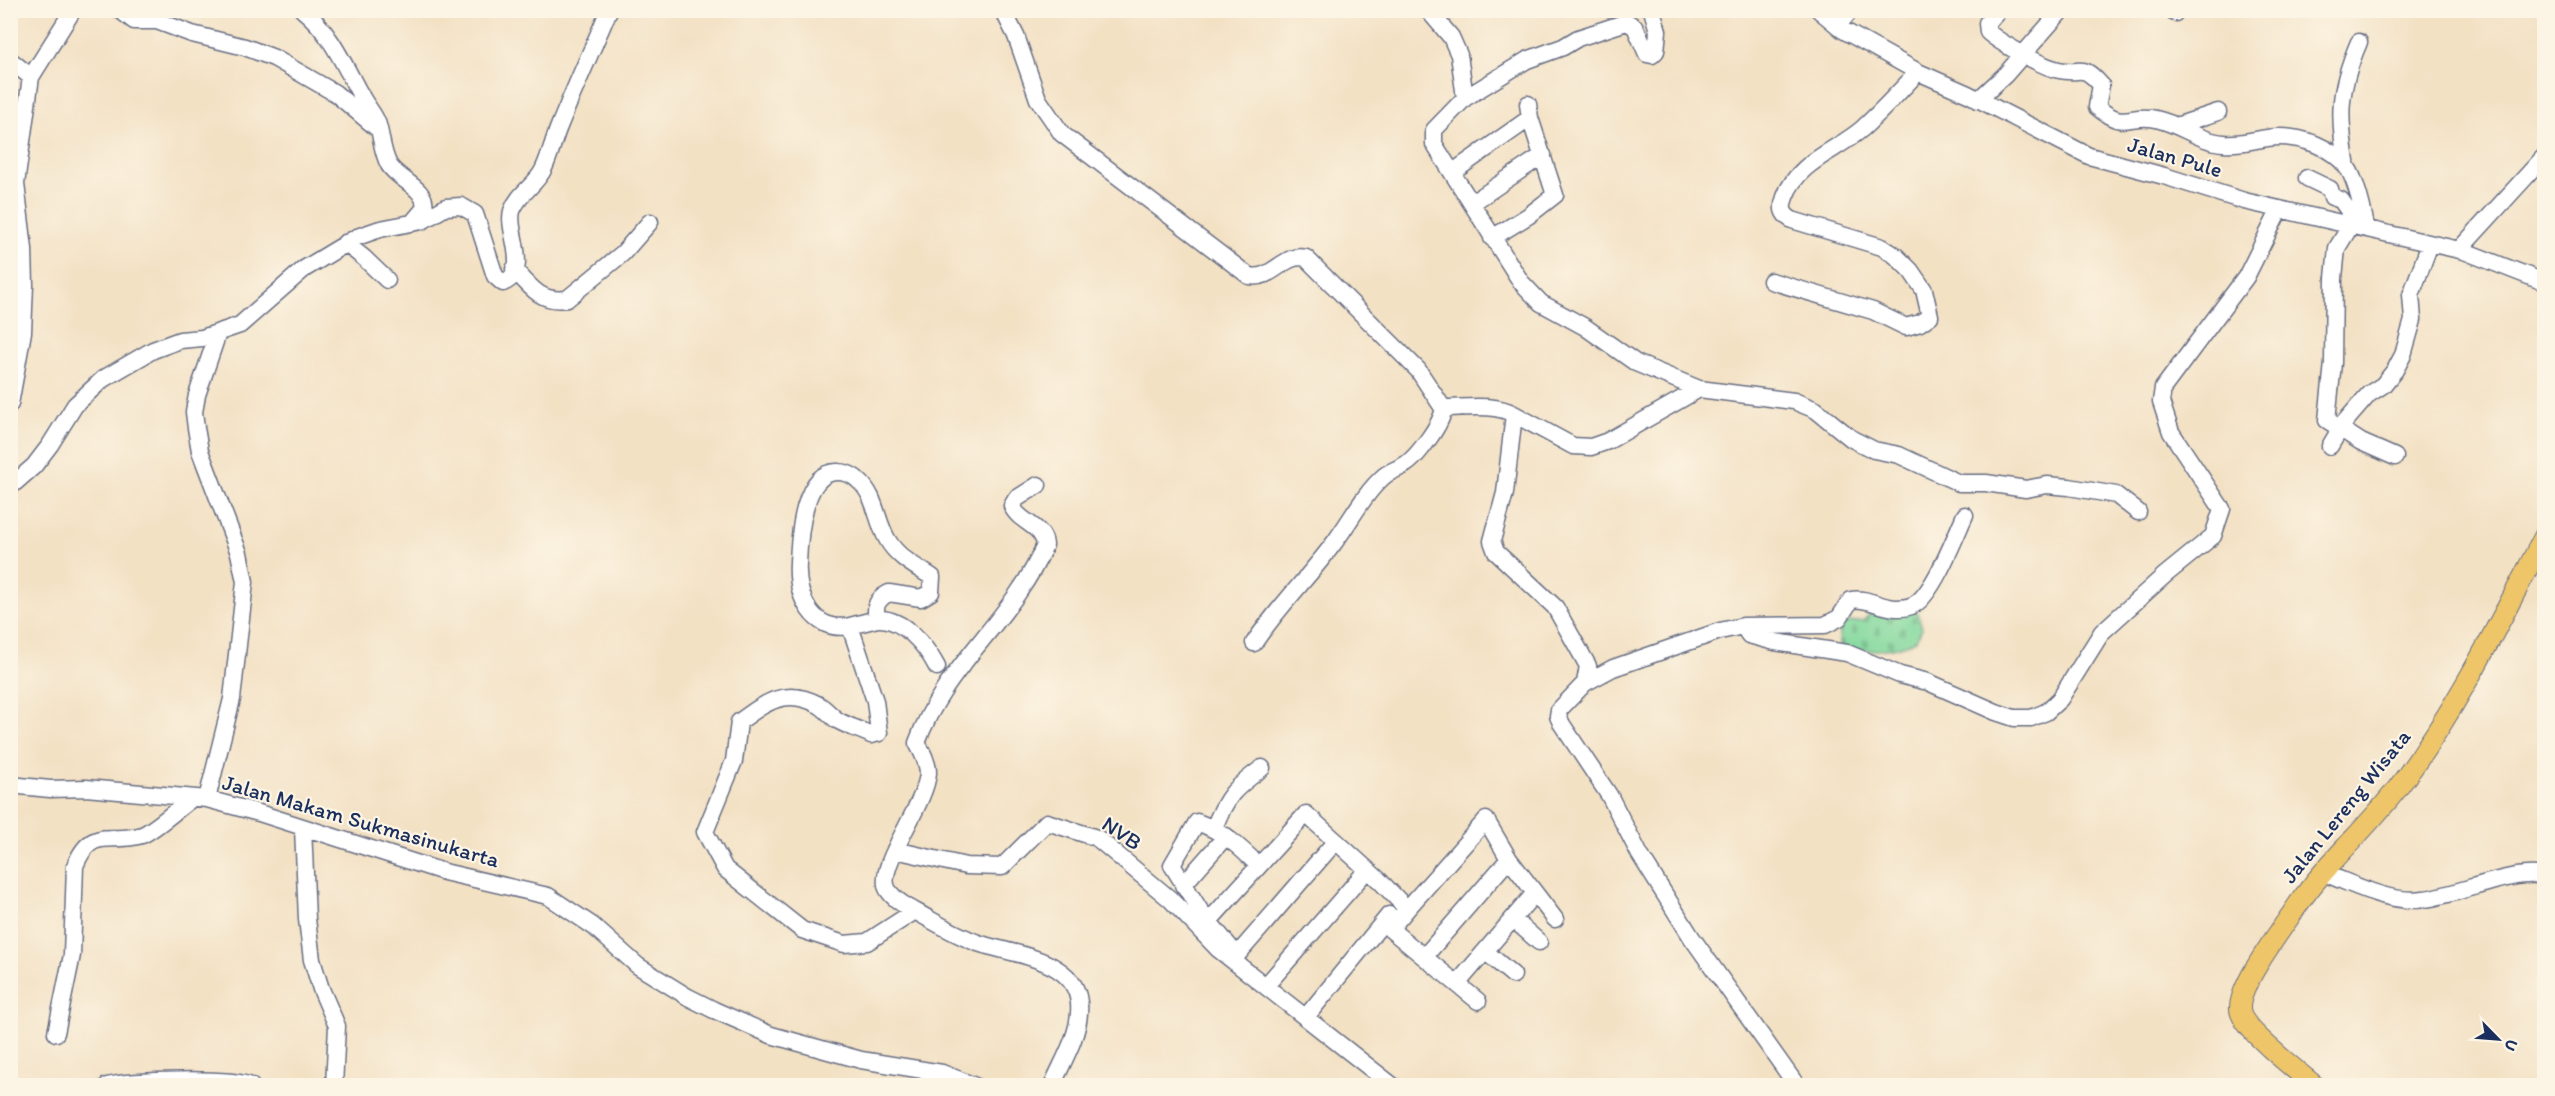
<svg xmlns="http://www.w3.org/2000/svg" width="2555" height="1096" viewBox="0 0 2555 1096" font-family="Itim,sans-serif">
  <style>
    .cemetery { fill: url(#cemetery-stones); stroke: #4e847d; stroke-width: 1.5 }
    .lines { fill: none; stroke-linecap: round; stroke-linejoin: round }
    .minor-casing { stroke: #676d82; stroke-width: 19 }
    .major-casing { stroke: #676d82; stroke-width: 22 }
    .minor { stroke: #fff; stroke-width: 16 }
    .major { stroke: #eec569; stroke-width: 20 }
    .labels { text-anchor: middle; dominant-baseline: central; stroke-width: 4.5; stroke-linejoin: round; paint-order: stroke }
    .street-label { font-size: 22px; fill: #1b2f5e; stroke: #fcf5e5 }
  </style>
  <defs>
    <pattern id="cemetery-stones" width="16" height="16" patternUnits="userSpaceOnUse" patternTransform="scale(1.5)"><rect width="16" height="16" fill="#81d89c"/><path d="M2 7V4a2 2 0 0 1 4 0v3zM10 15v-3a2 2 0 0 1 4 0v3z" fill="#6fba89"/></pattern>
  </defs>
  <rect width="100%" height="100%" fill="#fcf5e5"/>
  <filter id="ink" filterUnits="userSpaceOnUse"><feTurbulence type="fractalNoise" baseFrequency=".0167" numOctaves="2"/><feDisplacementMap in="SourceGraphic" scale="12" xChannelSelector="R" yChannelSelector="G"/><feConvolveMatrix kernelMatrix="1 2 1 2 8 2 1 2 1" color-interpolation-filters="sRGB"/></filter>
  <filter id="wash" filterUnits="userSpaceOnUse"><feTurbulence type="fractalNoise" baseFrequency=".008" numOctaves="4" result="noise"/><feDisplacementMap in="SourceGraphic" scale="24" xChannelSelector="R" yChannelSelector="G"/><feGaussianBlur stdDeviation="1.35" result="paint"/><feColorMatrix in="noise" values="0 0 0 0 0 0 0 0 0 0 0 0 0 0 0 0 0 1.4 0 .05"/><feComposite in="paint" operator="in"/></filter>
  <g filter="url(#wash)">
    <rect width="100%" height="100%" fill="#f3e1c4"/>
    <path class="cemetery" d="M 1873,611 L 1917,611 L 1922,628 L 1916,640 C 1894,651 1864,653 1841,647 L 1839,636 L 1843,623 L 1863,621 Z"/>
  </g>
  <g filter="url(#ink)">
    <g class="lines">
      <defs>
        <path id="minor" d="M 120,10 L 134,21 L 157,21 L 192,34 L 245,47 L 274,58 L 335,93 L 379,130
          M 303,10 C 332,33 346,70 364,101 C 369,109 376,117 378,125 C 382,139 382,152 389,165 C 398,180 429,189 424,209 L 413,222
          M 1003,10 L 1016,36 L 1038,99 L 1062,134 L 1249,276 C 1273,281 1284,252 1306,258 L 1418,370 L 1443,408 C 1445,420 1417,457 1406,464 C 1399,469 1389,471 1383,477 C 1363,495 1350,522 1334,543 C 1308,578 1278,607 1254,643
          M 1428,10 L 1451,37 L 1459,55 L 1465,98
          M 1652,10 L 1658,31 L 1656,51 L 1652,55 L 1647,54 L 1635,27 L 1627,22 L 1578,38 L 1563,47 L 1527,60 L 1465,98 L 1434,130 L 1434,144 L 1521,282 L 1541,303 L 1585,327 L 1636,363 L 1699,389 L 1794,401 L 1816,410 L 1852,439 L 1874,450 L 1899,455 L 1959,483 L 1986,483 L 2026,489 L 2047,485 L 2069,487 L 2116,495 L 2138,512
          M 1819,10 L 1843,30 L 1918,72 L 1968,94 L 2089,156 L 2164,176 L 2244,201 L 2464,251 L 2544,282
          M 1999,10 L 1987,23 L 1988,32 C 2000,43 2043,67 2059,70 C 2083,75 2081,62 2101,85 L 2097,107 C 2125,131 2128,113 2156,119 C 2180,124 2201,142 2224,143 C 2243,145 2261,137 2279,137 C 2304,137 2331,147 2347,167 C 2356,179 2364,214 2366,228
          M 2173,10 L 2175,13
          M 1838,25 L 1851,10
          M 10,60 L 31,77 L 16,184 L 24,249 L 25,285 L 23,332 L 10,404
          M 31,77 L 73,10
          M 1978,100 L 2005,75 L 2062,10
          M 2179,125 L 2218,112
          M 2347,168 C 2338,116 2338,91 2359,42
          M 1453,172 L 1530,118
          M 2307,178 L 2330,189 L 2332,197 L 2341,200 L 2348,210 L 2351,225 L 2337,248 L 2334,278 L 2333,363 L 2327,420 L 2361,442 L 2395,457
          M 1472,203 L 1543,155
          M 1492,238 L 1528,216 L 1555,195 L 1530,118 L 1528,104
          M 345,243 L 364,258 L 387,280
          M 2459,250 L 2544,157
          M 514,269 C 530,287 541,303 567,299 L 623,253 L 650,222
          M 1771,281 L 1873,311 L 1906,327 L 1920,323 L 1930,316 L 1924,290 L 1911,271 L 1896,256 L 1882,247 L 1792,220 C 1782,214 1781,208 1785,197 C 1798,161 1837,151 1863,128 C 1882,111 1900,91 1918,72
          M 1443,408 C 1465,408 1494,403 1514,414 L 1505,493 L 1492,541 L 1496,552 L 1555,607 L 1588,666 L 1585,683
          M 1514,414 L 1573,446 L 1591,447 L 1608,441 L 1699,389
          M 2330,446 L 2343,424 L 2369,394 L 2383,385 L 2395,370 L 2403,355 L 2413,320 L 2411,295 L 2430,244
          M 1038,485 L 1016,499 L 1012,506 C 1018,522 1044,526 1045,545 C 1014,619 944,666 917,743 C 922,752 928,762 928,773 C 926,805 874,869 888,890 C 896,903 916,911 929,919 C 945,928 961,937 978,943 C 1017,956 1084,959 1079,1013 C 1078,1037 1062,1063 1052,1086
          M 10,487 L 34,466 L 50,445 L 75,405 L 103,379 L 153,350 L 180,340 L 202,338 L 240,325 L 304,269 L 357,237 L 380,229 L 422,221 L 446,207 L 461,206 L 475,214 L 495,276 L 503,283 C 532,271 506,231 512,211 C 518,193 537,185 544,168 C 550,155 553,142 558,129 C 574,89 592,50 609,10
          M 877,619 C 903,617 926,646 937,667
          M 850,626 L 877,619 C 874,606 877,599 889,593 L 921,598 L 931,592 L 932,577 C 915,566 897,557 887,539 C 876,520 876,496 859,481 C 854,476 846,472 839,472 C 803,469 799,538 798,563 C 796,596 812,633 850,626 L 875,701 L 879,733 L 871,735 C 861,730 847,726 837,720 C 831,716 826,709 819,705 C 786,687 766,702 739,722 L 734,761 L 705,832 L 725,869 L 802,930 L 844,944 L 867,942 L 915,911
          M 1743,626 L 1749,635 L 1775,642 L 1847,653 L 1900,675 L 1928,682 L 1996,712 L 2014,718 L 2031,718 L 2046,712 L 2060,699 L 2102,632 L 2165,575 L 2213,536 L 2222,509 L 2171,432 L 2161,402 L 2163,388 L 2246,277 L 2280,209
          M 10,785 L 50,789 L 86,788 L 207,799 L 259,813 L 444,872 L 548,896 L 593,926 L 638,966 L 688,997 L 714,1010 L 771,1035 L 861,1060 L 942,1073 L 975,1086
          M 207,799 L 232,699 L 245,582 L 239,553 L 200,451 L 196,428 L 194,412 L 197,395 L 218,333
          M 303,828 L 307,919 L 312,960 L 321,989 L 337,1026 L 334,1086
          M 1214,828 C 1227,795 1234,789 1262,768
          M 895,850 L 966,866 L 1002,867 L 1047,822 L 1097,838 L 1170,899 L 1218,949 L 1393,1086
          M 2323,873 C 2354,884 2389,904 2424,899 C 2459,895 2512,869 2544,876
          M 1183,885 L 1226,836
          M 1407,909 L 1486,820 L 1509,859 L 1555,919
          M 1513,919 L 1539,942
          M 1209,921 L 1306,814 L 1380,881 L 1407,909 L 1390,929 L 1383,923
          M 1390,929 L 1424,957 L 1509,859
          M 1230,947 L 1201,912 L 1172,865 L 1197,822 C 1222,831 1239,846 1258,865
          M 1486,952 L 1513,975
          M 1238,954 L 1335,842
          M 1424,957 L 1478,1001
          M 1270,981 L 1367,870
          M 1457,984 L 1534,894
          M 1310,1012 L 1389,915
          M 56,1033 L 72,955 L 75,866 C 92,824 111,845 142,835 C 153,831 180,807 191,799
          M 107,1086 C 132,1080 230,1077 251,1086
          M 1797,1086 L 1692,938 L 1640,855 L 1609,795 L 1561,723 L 1558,716 L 1559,710 L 1585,683 L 1613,668 L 1720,631 L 1743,626 L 1825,625 L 1839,618 L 1851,600 C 1867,597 1881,608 1897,608 C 1903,608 1909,608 1915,604 C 1934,592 1955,537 1965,515"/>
        <path id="major" d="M 2315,1086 C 2299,1072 2240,1028 2240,1009 C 2239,984 2282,929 2297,906 C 2327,862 2368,828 2400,785 C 2457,709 2500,621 2544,537"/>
      </defs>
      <use href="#minor" class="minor-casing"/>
      <use href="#major" class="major-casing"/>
      <use href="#minor" class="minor"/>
      <use href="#major" class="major"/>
    </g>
  </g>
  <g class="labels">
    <g class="street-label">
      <text transform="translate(2175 157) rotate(16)">Jalan Pule</text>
      <text transform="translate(2346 806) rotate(-51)">Jalan Lereng Wisata</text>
      <text transform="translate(361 821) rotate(16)">Jalan Makam Sukmasinukarta</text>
      <text transform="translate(1122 833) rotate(34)">NVB</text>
    </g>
  </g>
  <rect width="2555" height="1096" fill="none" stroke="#fcf5e5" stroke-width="36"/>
  <g transform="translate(2498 1039) rotate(115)" stroke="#fcf5e5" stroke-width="4.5" paint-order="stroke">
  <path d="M0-4.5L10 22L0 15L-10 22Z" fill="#1b2f5e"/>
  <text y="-9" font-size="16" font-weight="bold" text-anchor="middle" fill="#1b2f5e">U</text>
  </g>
</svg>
